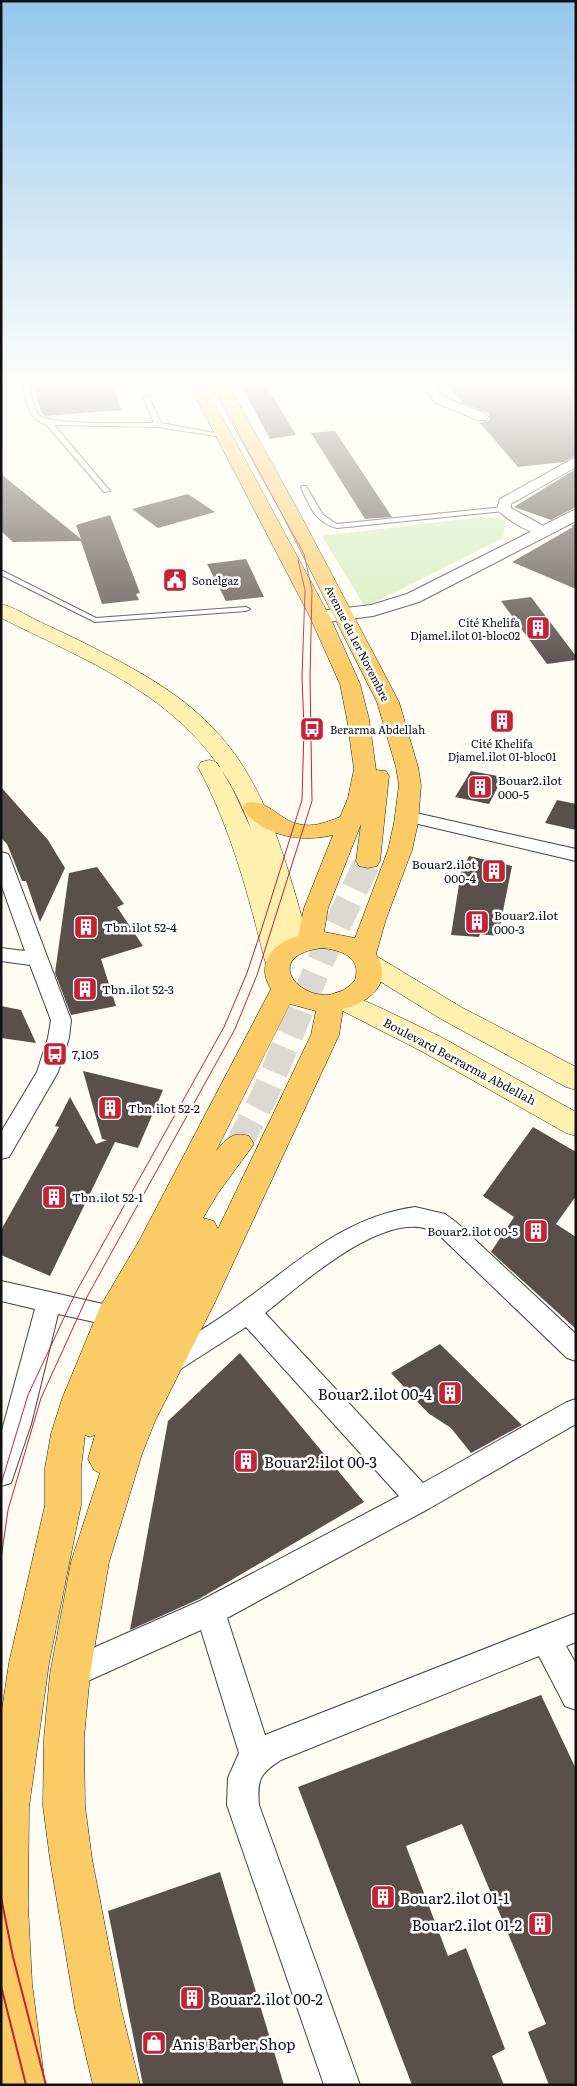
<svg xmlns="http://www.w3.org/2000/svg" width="577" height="2086" viewBox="0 0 577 2086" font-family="Literata,serif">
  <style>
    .green { fill: #d7ebba }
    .building { fill: #59504c }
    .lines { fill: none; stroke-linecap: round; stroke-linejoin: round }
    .primary-tunnel { stroke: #dbd9d1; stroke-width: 27; stroke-dasharray: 27 13; stroke-linecap: butt }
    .service-casing { stroke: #434343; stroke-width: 2 }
    .minor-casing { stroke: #434343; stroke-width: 2 }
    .tertiary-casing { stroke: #434343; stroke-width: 2 }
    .secondary-casing { stroke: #323232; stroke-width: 1 }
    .primary-casing { stroke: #212121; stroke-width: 1 }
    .service { fill: #fff; fill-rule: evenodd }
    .minor { fill: #fff; fill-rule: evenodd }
    .tertiary { fill: #fff; fill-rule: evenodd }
    .secondary { fill: #fff0ae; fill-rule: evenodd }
    .primary { fill: #fbcc66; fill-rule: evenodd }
    .tram-far1 { stroke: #c42337; stroke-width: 1 }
    .tram { stroke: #c42337; stroke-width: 2 }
    .labels { text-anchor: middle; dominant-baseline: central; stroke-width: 5; stroke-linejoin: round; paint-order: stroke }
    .far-poi-label { font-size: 11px; fill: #101010; stroke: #fff; text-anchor: start }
    .far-street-label { font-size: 11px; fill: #101010; stroke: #fff }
    .poi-label { font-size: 12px; fill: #101010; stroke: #fff; text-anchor: start }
    .street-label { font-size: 12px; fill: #101010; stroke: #fff }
    .near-poi-label { font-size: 15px; fill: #101010; stroke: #fff; text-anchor: start }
  </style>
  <rect width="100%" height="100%" fill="#fffcf3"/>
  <path class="green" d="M 481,517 L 506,519 L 503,538 L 365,607 L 322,536 Z"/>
  <path class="building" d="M 35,380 L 112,380 L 121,410 L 45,416 L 42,414 L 32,383 L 36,383 Z
    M 238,380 L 263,380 L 296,435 L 270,439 Z
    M 483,380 L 534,380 L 541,387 L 576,383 L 576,455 L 564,462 L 518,467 L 479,422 L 488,421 L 490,418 L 488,413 L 463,403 L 446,383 Z
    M 335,431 L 392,517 L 365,519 L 311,433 Z
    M 576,469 L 576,507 L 551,520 L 514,507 Z
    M 1,474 L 81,539 L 76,525 L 110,515 L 140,593 L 136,594 L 139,600 L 102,604 L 81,541 L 13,542 L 1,531 Z
    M 188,494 L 215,512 L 158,528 L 132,509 Z
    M 576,523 L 576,589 L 512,562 L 573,527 L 571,526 Z
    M 246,559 L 264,597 L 226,601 L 207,564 Z
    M 531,597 L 576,656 L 576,660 L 547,664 L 501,601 Z
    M 471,771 L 503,777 L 489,804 L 455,797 Z
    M 1,787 L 48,840 L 65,868 L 40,922 L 26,881 L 22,881 L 7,844 L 1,838 Z
    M 557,800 L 576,804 L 576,830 L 545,823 Z
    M 469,856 L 512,866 L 498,936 L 480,934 L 479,937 L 451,935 L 461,872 Z
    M 97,867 L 124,904 L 117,907 L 143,946 L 101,959 L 116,1006 L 71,1015 L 55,973 L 69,873 Z
    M 1,1006 L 21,1010 L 36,1043 L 1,1038 Z
    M 83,1071 L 163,1090 L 138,1148 L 115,1142 L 50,1276 L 1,1255 L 1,1230 L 59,1127 L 55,1126 L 70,1097 L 96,1144 L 107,1140 L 102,1139 Z
    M 533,1127 L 576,1152 L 576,1196 L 556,1224 L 576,1237 L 576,1329 L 491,1252 L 514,1217 L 483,1196 Z
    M 440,1344 L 522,1425 L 471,1453 L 451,1428 L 428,1413 L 391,1373 Z
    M 240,1353 L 364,1502 L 199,1599 L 130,1630 L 168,1421 Z
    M 541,1695 L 576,1769 L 576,2085 L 549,2085 L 528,2032 L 546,2024 L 462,1824 L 406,1846 L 448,1956 L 466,1948 L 505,2049 L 492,2056 L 504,2085 L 412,2085 L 298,1787 Z
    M 220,1872 L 284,2085 L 143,2085 L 108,1911 Z"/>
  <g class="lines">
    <path class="primary-tunnel" d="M 239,1144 L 266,1092 L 321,960 L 368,861"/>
    <defs>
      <path id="service" d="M 22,380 L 28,380 C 31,390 32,405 38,414 C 46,426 136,423 154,423 L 143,397 L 146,395 L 149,397 L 161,423 L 225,435 L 222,437 L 158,427 L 54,425 L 110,491 L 104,492 L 46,424 C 27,421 26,395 22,380 Z
        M 302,486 L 306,486 L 323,515 L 337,524 L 504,507 L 508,509 L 504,511 L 337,528 C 316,523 309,506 301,487 Z
        M 1,570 L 96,618 L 246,607 L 250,609 L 246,611 L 95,622 L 1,575 Z"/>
      <path id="minor" d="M 321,380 L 381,380 L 375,384 L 317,386 L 315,384 Z
        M 418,380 L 430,380 L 444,397 L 486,414 L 488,417 L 486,420 L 478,420 L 436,403 Z
        M 576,457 L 576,467 L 511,504 L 511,508 L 549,529 L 551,532 L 549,535 C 536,538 505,519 497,509 L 500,499 Z
        M 407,811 L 576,849 L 576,861 L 401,820 L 398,816 L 401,812 Z
        M 1,852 L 8,854 L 10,858 L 71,1020 L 69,1038 L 58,1072 L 9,1157 L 1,1159 L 1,1132 L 37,1072 L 48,1038 L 51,1020 L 30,965 L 1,961 L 1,948 L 25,951 L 1,884 Z
        M 415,1207 L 445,1214 L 456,1222 L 576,1334 L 576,1361 L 567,1358 L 439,1235 C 393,1200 301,1285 265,1313 L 423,1483 L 567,1402 L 576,1399 L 576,1424 L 430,1508 L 227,1618 L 265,1735 L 576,1613 L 576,1642 L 566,1646 L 576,1664 L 576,1710 L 565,1706 L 539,1656 L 281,1760 C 259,1774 257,1780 259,1805 L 360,2085 L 324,2085 L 227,1805 L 228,1778 L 239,1753 L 201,1630 L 70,1689 L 59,1685 L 55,1674 L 59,1663 L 200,1601 L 399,1496 L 246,1327 L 176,1372 L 167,1375 L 158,1372 L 154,1364 L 158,1356 C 186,1339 215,1323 241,1303 C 298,1262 344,1217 415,1207 Z
        M 1,1281 L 112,1306 L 121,1309 L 125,1316 L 121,1323 L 112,1326 L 58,1314 L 31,1424 L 11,1483 L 1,1486 L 1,1434 L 35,1309 L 1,1301 Z"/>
      <path id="tertiary" d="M 576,509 L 576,521 L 419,602 L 373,616 L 320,623 L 313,621 L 311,617 L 313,613 L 320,611 L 371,605 L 407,594 Z"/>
      <path id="secondary" d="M 1,604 C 13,607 25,614 36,620 C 55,629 75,638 94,648 C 135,669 178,692 211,726 C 269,784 287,868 310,945 L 306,951 L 297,953 L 288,951 L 291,961 L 287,967 L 278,970 L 269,967 L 265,961 C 248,894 231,828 198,767 L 201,762 L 209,760 L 217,762 L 233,790 L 251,829 C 207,707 108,671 1,618 Z
        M 369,954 L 378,957 L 461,1007 L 576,1067 L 576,1090 L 566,1087 L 441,1019 L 360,969 L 356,963 L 360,957 Z
        M 342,991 L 381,1008 L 441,1037 L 576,1112 L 576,1136 L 566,1133 L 421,1051 L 333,1006 L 329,1000 L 333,994 Z"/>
      <path id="primary" d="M 187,380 L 202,380 L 330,617 L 360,684 L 369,719 L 376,770 L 386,771 L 389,776 L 380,861 L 377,866 L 368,868 L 359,866 L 356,861 L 361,824 L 328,908 L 324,932 L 355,938 L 388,850 L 394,823 L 399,785 L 396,767 L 377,702 L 283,516 L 211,380 L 226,380 L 301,516 L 399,702 L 418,767 L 421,785 L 418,823 L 412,850 L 386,919 L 376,954 C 394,983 370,1002 343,1009 L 339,1035 L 215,1302 L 155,1421 L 142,1454 L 109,1562 L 90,1674 L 84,1738 L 85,1806 L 92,1859 L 121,2009 L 140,2085 L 93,2085 L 75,2009 L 50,1859 L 43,1806 L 44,1738 L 50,1674 L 71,1562 L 100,1473 L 94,1470 L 88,1459 L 95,1435 L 90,1437 L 85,1435 L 81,1468 L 81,1505 L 49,1663 L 29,1807 L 28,1906 L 32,1983 L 45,2085 L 1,2085 L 1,1716 L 9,1663 L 45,1505 L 45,1468 L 51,1434 L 62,1399 L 100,1307 L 139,1241 L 271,989 C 255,964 273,943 298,936 L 304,908 L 333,835 C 302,843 261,836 242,808 L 246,803 C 267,798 279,820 298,824 C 313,828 327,822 340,817 L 348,798 L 354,769 L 347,719 L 340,684 L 310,617 ZM 322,948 C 341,950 362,957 355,980 C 319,1024 248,957 322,948 ZM 290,1004 L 316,1011 L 311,1035 L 218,1229 L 214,1221 L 203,1218 L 218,1193 L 254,1144 L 249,1136 C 232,1131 227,1139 216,1151 Z"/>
    </defs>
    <use href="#service" class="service-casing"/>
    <use href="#minor" class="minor-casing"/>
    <use href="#tertiary" class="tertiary-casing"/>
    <use href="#secondary" class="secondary-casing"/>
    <use href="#primary" class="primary-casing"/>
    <use href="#service" class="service"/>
    <use href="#minor" class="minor"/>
    <use href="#tertiary" class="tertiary"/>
    <use href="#secondary" class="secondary"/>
    <use href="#primary" class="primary"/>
    <path class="tram-far1" d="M 1,1484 L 28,1395 L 76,1292 L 224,1027 L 247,973 L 261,931 L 302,800 L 304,729 L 302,677 L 305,590 L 298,560
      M 1,1559 L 8,1510 L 41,1398 L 88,1295 L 235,1029 L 257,975 L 312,801 L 310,677 L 312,590 L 304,554 L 208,380"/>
    <path class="tram" d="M 1,1897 L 13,1957 L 46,2085
      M 1,1986 L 26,2085"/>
  </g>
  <linearGradient id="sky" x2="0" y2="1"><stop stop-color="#94c7ee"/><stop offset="0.57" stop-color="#fffefa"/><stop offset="1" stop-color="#fffefa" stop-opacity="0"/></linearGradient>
  <rect width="577" height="672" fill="url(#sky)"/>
  <defs>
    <symbol id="civic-square" viewBox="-11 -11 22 22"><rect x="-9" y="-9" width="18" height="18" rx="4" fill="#c42337" stroke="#fff"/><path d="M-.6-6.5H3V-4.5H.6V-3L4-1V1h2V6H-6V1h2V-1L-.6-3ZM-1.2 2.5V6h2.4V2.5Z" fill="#fff"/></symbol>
    <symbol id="building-square" viewBox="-11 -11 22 22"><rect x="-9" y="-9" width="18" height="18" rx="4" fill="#c42337" stroke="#fff"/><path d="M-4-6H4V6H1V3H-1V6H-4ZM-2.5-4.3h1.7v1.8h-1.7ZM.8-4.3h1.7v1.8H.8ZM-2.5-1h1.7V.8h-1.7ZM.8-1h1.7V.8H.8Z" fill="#fff"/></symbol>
    <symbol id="bus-square" viewBox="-11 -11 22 22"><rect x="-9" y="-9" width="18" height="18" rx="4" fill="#c42337" stroke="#fff"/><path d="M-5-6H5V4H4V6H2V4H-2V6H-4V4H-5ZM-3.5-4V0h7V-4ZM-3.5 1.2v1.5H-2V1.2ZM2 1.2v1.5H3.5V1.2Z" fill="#fff"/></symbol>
    <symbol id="shop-square" viewBox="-11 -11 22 22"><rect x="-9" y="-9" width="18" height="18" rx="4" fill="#c42337" stroke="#fff"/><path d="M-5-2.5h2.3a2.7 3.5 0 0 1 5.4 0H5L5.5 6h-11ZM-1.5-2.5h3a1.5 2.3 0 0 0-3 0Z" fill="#fff"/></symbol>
  </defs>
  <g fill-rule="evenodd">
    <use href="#civic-square" x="161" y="566" width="28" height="28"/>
    <use href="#building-square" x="524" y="614" width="28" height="28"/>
    <use href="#building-square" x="488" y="707" width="28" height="28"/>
    <use href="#bus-square" x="298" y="715" width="28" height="28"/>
    <use href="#building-square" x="466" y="773" width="28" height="28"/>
    <use href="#building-square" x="480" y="857" width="28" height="28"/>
    <use href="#building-square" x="463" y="908" width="28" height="28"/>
    <use href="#building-square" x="72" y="913" width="28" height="28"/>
    <use href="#building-square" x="71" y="975" width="28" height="28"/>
    <use href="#bus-square" x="41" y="1040" width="28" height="28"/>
    <use href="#building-square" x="96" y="1094" width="28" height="28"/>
    <use href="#building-square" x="40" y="1183" width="28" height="28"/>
    <use href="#building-square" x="522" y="1217" width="28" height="28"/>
    <use href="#building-square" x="436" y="1379" width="28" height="28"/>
    <use href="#building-square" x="232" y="1447" width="28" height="28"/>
    <use href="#building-square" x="369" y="1883" width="28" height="28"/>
    <use href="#building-square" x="526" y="1910" width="28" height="28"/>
    <use href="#building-square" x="178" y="1984" width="28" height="28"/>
    <use href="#shop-square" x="140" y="2029" width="28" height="28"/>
  </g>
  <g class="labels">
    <g class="far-poi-label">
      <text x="192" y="580">Sonelgaz</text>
      <text x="520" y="622" text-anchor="end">Cité Khelifa<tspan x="520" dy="13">Djamel.ilot 01-bloc02</tspan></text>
      <text x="330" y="729">Berarma Abdellah</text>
      <text x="502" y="743" text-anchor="middle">Cité Khelifa<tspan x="502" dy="13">Djamel.ilot 01-bloc01</tspan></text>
    </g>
    <g class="far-street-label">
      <text transform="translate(358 643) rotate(63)">Avenue du 1er Novembre</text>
    </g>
    <g class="poi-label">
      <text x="498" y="780">Bouar2.ilot<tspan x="498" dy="14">000-5</tspan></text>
      <text x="476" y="864" text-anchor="end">Bouar2.ilot<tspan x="476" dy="14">000-4</tspan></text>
      <text x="494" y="915">Bouar2.ilot<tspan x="494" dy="14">000-3</tspan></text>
      <text x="104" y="927">Tbn.ilot 52-4</text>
      <text x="102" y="989">Tbn.ilot 52-3</text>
      <text x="72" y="1054">7,105</text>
      <text x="128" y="1108">Tbn.ilot 52-2</text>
      <text x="72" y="1197">Tbn.ilot 52-1</text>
      <text x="518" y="1231" text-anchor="end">Bouar2.ilot 00-5</text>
    </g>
    <g class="street-label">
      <text transform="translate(460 1061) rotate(28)">Boulevard Berrarma Abdellah</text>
    </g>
    <g class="near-poi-label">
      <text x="432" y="1393" text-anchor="end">Bouar2.ilot 00-4</text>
      <text x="264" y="1461">Bouar2.ilot 00-3</text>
      <text x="400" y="1897">Bouar2.ilot 01-1</text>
      <text x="522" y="1924" text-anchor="end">Bouar2.ilot 01-2</text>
      <text x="210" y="1998">Bouar2.ilot 00-2</text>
      <text x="172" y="2043">Anis Barber Shop</text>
    </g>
  </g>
  <rect width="577" height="2086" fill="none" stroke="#101010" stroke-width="5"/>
</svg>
